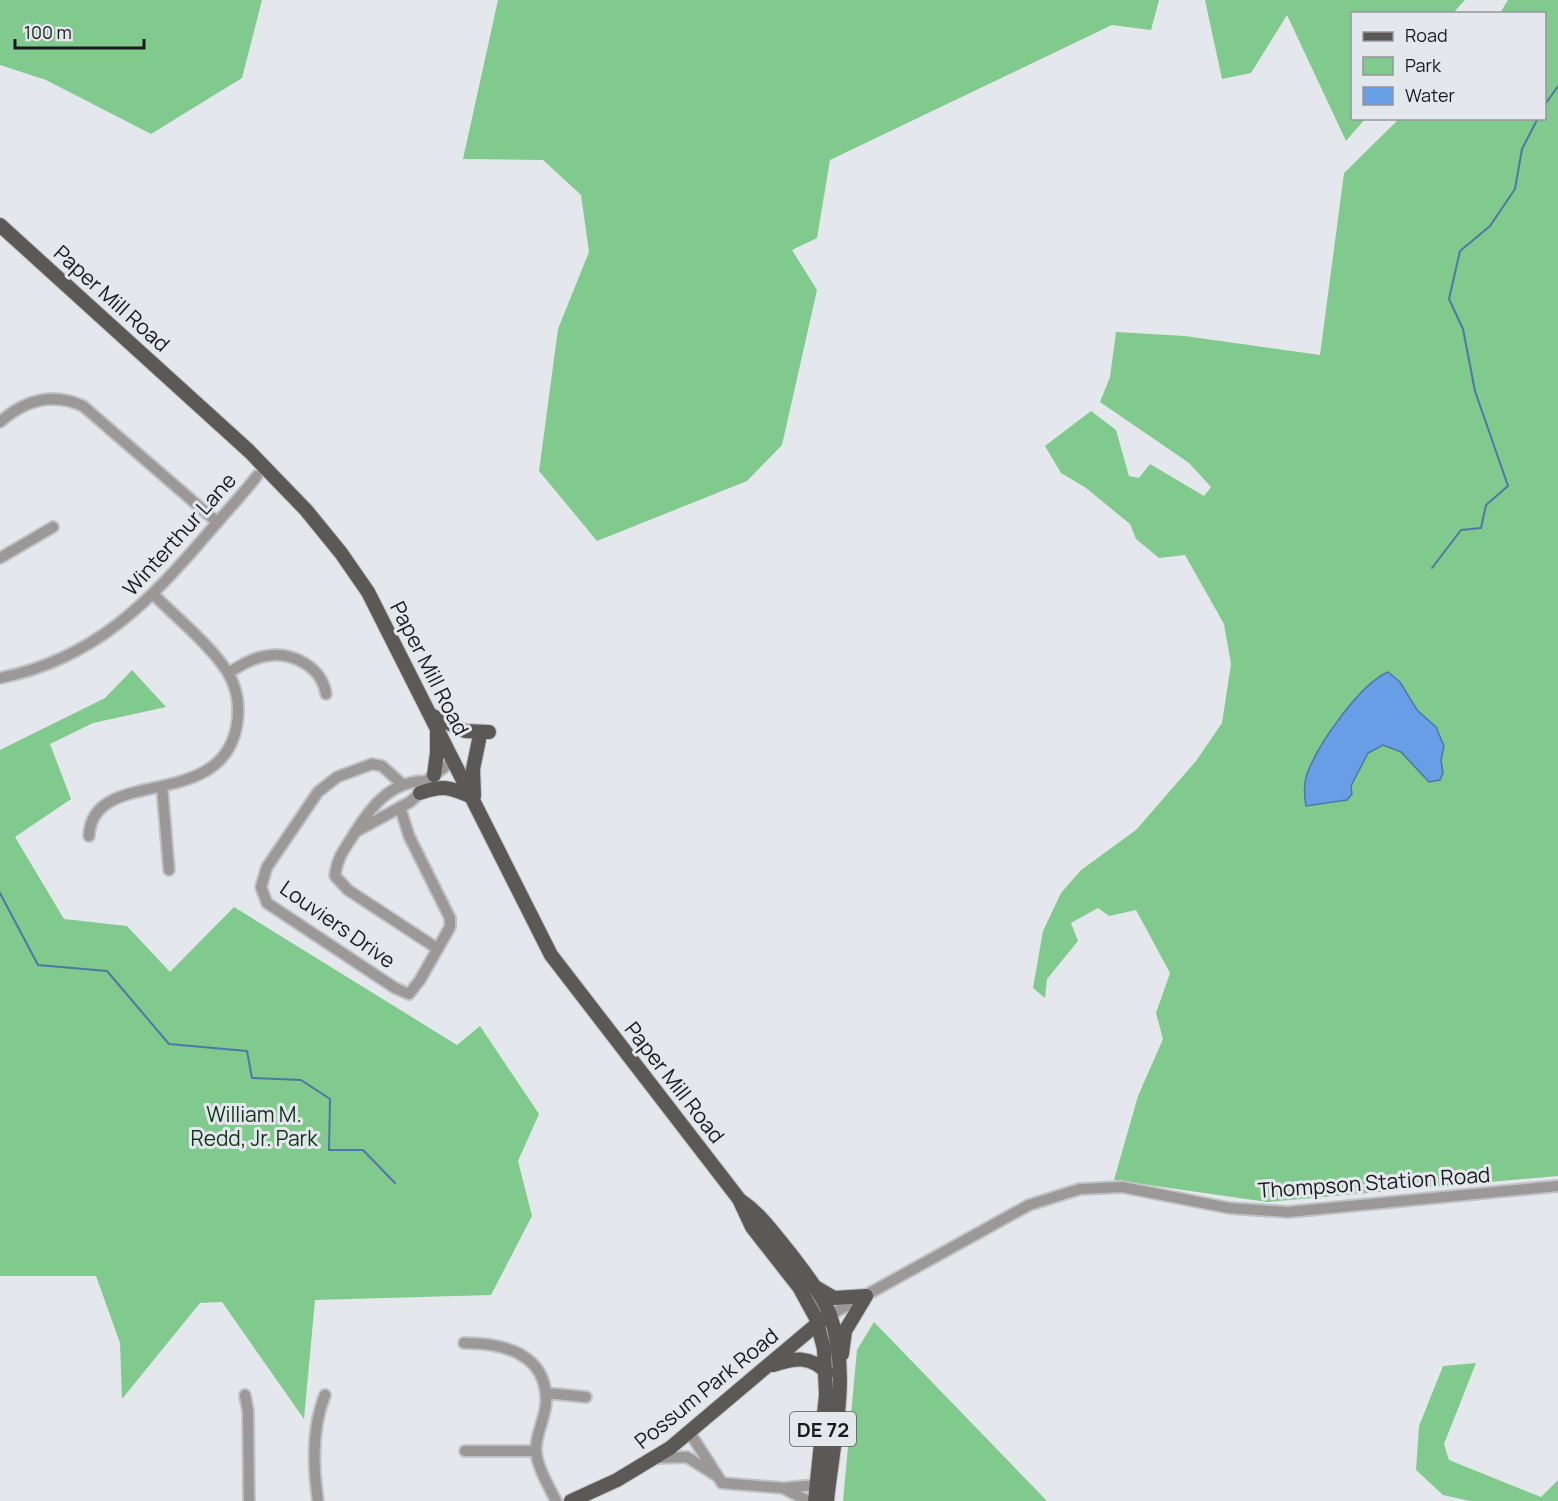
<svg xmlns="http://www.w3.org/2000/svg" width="1558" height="1501" viewBox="0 0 1558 1501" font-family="Manrope,sans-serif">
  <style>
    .green { fill: #81ca8d }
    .water { fill: #679ee5; stroke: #4f76a8; stroke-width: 1.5 }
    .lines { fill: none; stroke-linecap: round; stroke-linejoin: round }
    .stream { stroke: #4f76a8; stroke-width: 2 }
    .minor-casing { stroke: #bfc3c7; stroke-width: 14 }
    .major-casing { stroke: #bfc3c7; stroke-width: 16 }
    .minor { stroke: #9b9897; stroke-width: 10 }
    .major { stroke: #5c5856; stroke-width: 14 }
    .labels { text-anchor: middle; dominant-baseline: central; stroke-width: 6; stroke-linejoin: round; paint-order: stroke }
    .shield { fill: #e4e8ed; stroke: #555759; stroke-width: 1.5 }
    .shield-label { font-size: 20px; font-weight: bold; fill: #18191a }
    .street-label { font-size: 21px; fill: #18191a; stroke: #e4e8ed }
    .park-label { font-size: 21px; fill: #13341a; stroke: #e4e8ed }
  </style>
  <rect width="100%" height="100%" fill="#e4e8ed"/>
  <path class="green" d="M 0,0 L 262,0 L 242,78 L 151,134 L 46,80 L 0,65 Z
    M 498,0 L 1159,0 L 1151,30 L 1112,25 L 830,160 L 817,238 L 792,250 L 817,290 L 782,445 L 747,481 L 597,541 L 539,471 L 558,329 L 589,252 L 581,195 L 543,160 L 463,159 Z
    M 1205,0 L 1465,0 L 1453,13 L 1352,14 L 1352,118 L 1365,119 L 1346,141 L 1287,15 L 1251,73 L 1222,79 Z
    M 1508,0 L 1558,0 L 1558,1176 L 1267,1202 L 1114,1180 L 1138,1096 L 1163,1039 L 1156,1013 L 1170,973 L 1136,910 L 1109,916 L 1098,908 L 1071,923 L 1078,941 L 1047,979 L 1045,998 L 1033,988 L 1043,931 L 1061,893 L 1081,870 L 1136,830 L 1196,761 L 1222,723 L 1231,664 L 1224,624 L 1185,555 L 1159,558 L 1136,539 L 1130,524 L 1086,488 L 1061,473 L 1045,446 L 1091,411 L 1116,430 L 1129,476 L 1139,478 L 1150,464 L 1204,496 L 1211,487 L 1189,463 L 1100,402 L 1110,377 L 1116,332 L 1185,336 L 1320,355 L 1344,173 L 1399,119 L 1544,118 L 1544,14 L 1500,13 Z
    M 132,670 L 166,707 L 93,723 L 50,744 L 71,799 L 15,837 L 64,919 L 127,926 L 170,972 L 234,907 L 457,1045 L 480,1026 L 539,1114 L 518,1161 L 532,1216 L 491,1295 L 315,1300 L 304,1419 L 222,1302 L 200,1303 L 122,1399 L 120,1343 L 96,1276 L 0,1276 L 0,750 L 105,698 Z
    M 874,1322 L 1047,1501 L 843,1501 L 857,1350 Z
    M 1476,1363 L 1444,1444 L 1449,1460 L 1541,1497 L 1558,1480 L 1558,1501 L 1470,1501 L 1443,1495 L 1416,1470 L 1419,1426 L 1443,1366 Z"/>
  <path class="water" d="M 1388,672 L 1400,682 L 1417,710 L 1436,727 L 1444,746 L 1441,760 L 1443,773 L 1440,780 L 1429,782 L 1401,752 L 1383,745 L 1368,753 L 1351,786 L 1352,794 L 1347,800 L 1306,806 C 1304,795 1303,785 1307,774 C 1318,744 1360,684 1388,672 Z"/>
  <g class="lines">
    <path class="stream" d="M 1544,106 L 1558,86
      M 1432,568 L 1461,530 L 1481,528 L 1486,505 L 1508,486 L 1475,391 L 1463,329 L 1449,299 L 1460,251 L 1490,226 L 1515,189 L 1522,149 L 1538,118
      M 0,893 L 38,965 L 107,971 L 169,1044 L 247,1051 L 252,1078 L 301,1080 L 330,1099 L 329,1150 L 363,1150 L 395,1183"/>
    <defs>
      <path id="minor" d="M 0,422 C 25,400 52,392 83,406 L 217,522
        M 0,558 L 53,527
        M 228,673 C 240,666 252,658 266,656 C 292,651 322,667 326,694
        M 0,678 C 95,659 149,602 209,532 C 225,513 242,495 257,476
        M 426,781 C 391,781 371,806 354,834 C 345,849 337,857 335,876 L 348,890 L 438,949
        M 162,786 L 169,870
        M 400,807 L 409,836 L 450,918 L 450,927 L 420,980 L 409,994 L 395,988 L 267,903 L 261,887 L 267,867 L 318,792 L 337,777 L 372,764 L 382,766 L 402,784
        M 355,832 L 410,802 L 420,793 L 426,781 L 454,760
        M 89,836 C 92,764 223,814 237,724 C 240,705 237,687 227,671 C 208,643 178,619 154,595
        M 830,1315 L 1029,1205 L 1080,1189 L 1122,1187 L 1229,1208 L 1288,1212 L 1558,1186
        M 464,1343 C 502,1343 548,1353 546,1403 C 545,1419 536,1433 536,1449 C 536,1466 549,1486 556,1501
        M 546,1393 L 586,1397
        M 245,1395 L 248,1411 L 249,1501
        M 690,1433 L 722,1483 L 783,1488 L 808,1501
        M 465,1451 L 536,1451
        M 655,1458 L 687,1457 L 717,1476
        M 784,1488 L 816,1485
        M 318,1501 C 313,1467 312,1427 325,1395"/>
      <path id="major" d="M 0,225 L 249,451 L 306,510 L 341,553 L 368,592 L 551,955 L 739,1199 L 752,1227 L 799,1287 L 816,1318 L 824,1349 L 826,1395 L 815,1501
        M 431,715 L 465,731 L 489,732
        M 434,775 L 437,753 L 437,731
        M 420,793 C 443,785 450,787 472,797
        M 474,796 L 473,769 L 479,740
        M 740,1200 C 761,1214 774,1234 790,1253 C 804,1272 821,1292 830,1315 C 851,1373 833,1441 827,1501
        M 817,1288 L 834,1298 L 866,1296
        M 842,1354 L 845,1331 L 866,1296
        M 773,1365 C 795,1358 810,1355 827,1373
        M 571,1501 L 617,1480 L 670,1448 L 823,1319"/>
    </defs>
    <use href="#minor" class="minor-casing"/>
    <use href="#major" class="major-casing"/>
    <use href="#minor" class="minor"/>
    <use href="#major" class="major"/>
  </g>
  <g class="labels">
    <rect class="shield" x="790" y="1412" width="66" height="34" rx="4.5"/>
    <g class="shield-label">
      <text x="823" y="1429">DE 72</text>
    </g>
    <g class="street-label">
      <text transform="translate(112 298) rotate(42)">Paper Mill Road</text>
      <text transform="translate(179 534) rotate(-48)">Winterthur Lane</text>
      <text transform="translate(430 668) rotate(63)">Paper Mill Road</text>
      <text transform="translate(338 924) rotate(35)">Louviers Drive</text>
      <text transform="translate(675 1082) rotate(52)">Paper Mill Road</text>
      <text transform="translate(1374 1182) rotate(-4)">Thompson Station Road</text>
      <text transform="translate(706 1388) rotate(-39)">Possum Park Road</text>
    </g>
    <g class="park-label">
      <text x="254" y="1114">William M.<tspan x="254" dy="24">Redd, Jr. Park</tspan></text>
    </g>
  </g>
  <rect x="1351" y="12" width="195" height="108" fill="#e4e8ed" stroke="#929599" stroke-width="1.5"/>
  <rect x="1363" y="32" width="30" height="9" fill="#5c5856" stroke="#929599" stroke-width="1.5"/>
  <text x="1405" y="42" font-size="18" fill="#18191a">Road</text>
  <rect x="1363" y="57" width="30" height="18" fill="#81ca8d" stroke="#929599" stroke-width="1.5"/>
  <text x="1405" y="72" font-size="18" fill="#18191a">Park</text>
  <rect x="1363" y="87" width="30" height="18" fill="#679ee5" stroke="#929599" stroke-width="1.5"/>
  <text x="1405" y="102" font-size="18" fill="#18191a">Water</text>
  <path d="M15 39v9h129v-9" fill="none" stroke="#18191a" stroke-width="3"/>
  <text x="24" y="39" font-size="18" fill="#18191a" stroke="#e4e8ed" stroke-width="4.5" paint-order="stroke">100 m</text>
</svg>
